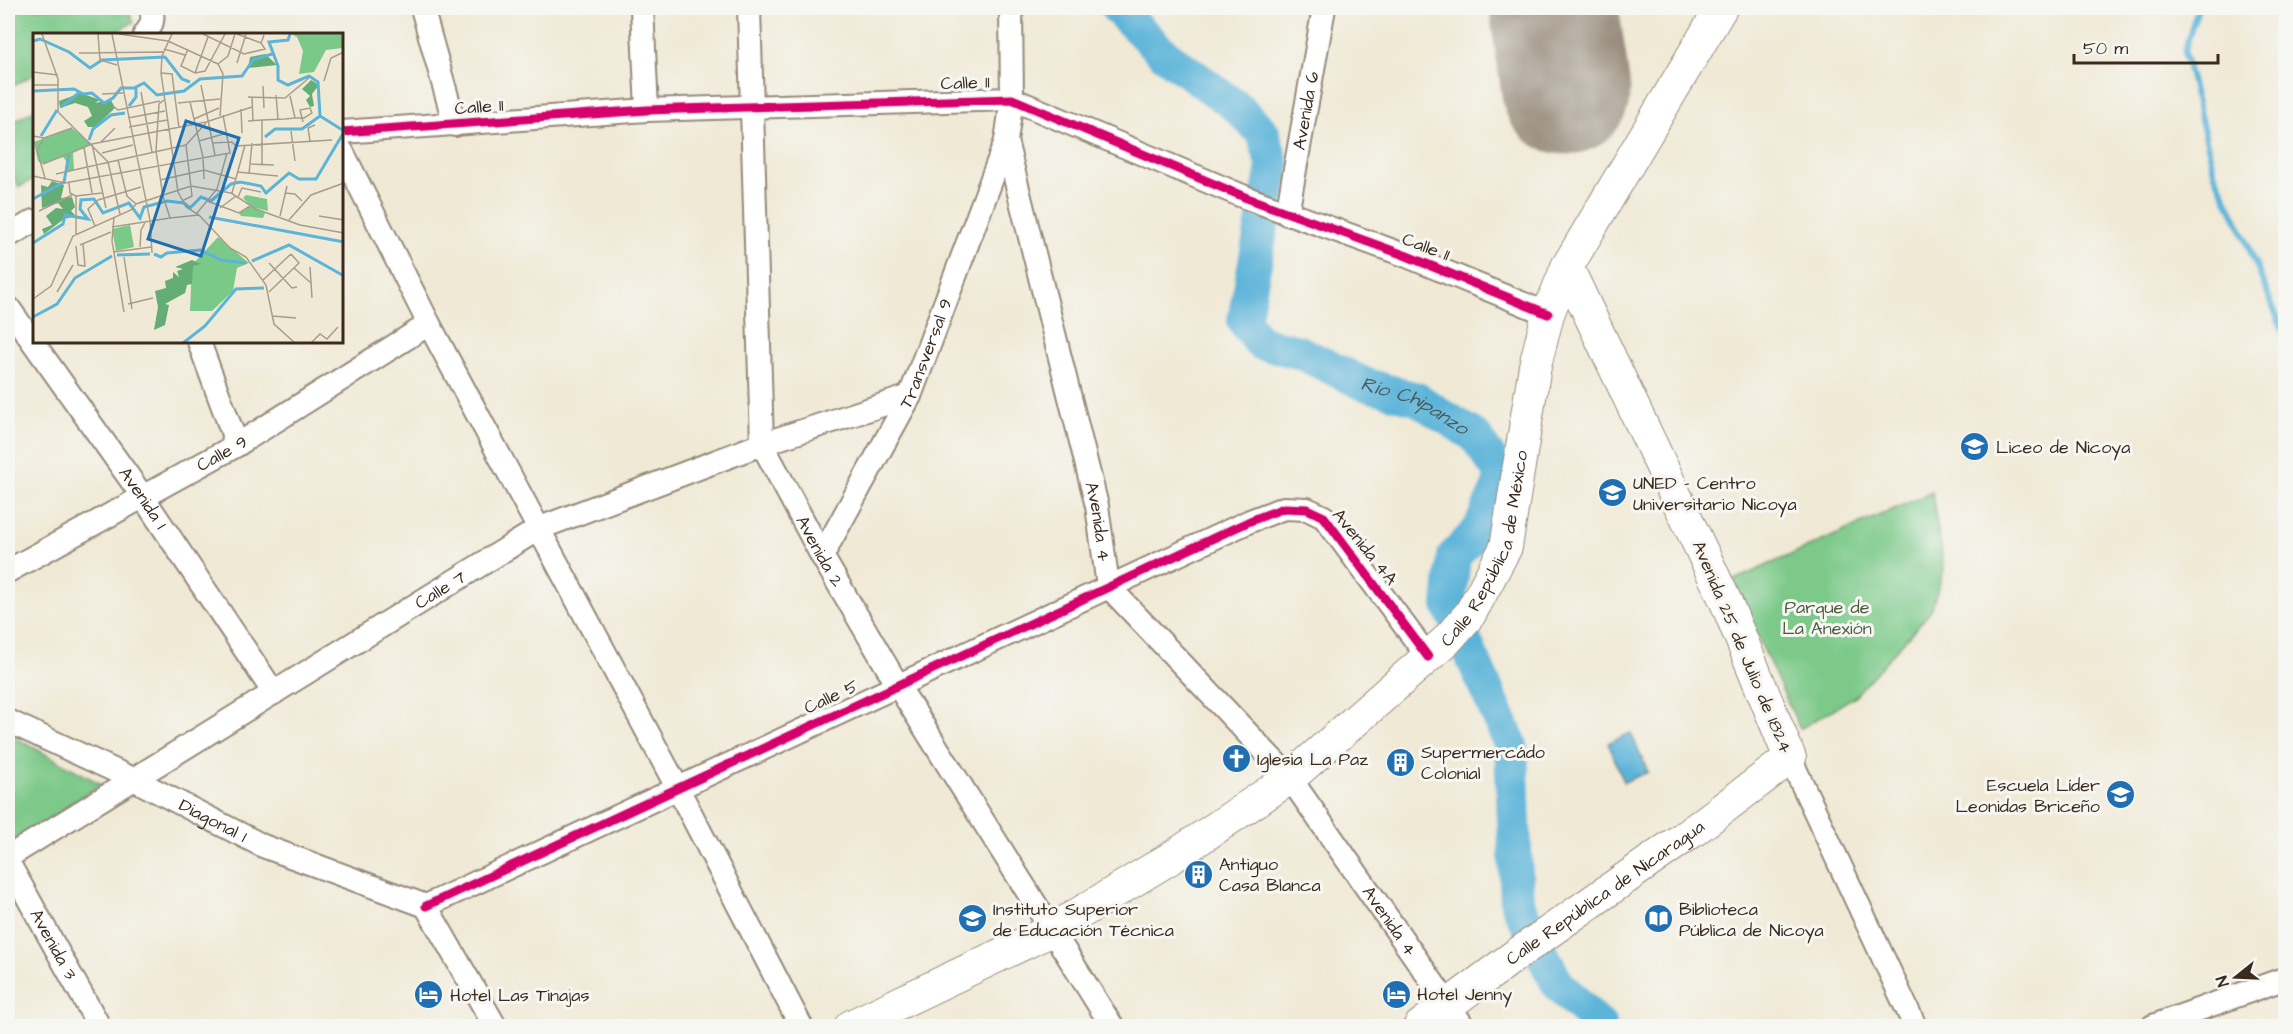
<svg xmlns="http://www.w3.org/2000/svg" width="2293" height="1034" viewBox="0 0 2293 1034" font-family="'Architects Daughter',sans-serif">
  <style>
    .green { fill: #7bc989; stroke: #5b7a54; stroke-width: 1.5 }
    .water { fill: #5cb4d9; stroke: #4c6f7c; stroke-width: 1.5 }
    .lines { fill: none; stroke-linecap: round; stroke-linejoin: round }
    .stream { stroke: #5cb4d9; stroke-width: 6 }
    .river { stroke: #5cb4d9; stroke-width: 34 }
    .runway { stroke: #968a7a; stroke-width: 129 }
    .street-casing { stroke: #968a7a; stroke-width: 26 }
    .secondary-casing { stroke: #968a7a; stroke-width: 34 }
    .street { stroke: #fff; stroke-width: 22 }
    .secondary { stroke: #fff; stroke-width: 32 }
    .cycleway-casing { stroke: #f6f6f2; stroke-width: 13 }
    .cycleway { stroke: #d6006c; stroke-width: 9 }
    .labels { text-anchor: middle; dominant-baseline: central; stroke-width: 6; stroke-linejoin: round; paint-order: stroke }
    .street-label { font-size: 18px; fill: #3b2a1e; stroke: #f6f6f2 }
    .poi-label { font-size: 18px; fill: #3b2a1e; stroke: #f6f6f2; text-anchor: start }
    .park-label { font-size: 18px; fill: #4e5a3e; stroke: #f6f6f2 }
    .water-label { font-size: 20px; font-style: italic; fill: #475a5f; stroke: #f6f6f2 }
    .inset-river { fill: none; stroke: #5cb4d9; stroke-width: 3 }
    .inset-road { fill: none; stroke: #a89d8c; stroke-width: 1.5 }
    .view { fill: #1f6fb2; fill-opacity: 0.15; stroke: #1f6fb2; stroke-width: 3 }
    .inset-edge { fill: none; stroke: #3b2a1e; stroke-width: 3 }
  </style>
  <rect width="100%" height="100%" fill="#f6f6f2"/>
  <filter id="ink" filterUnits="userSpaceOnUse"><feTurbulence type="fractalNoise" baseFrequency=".0167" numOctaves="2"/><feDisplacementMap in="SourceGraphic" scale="12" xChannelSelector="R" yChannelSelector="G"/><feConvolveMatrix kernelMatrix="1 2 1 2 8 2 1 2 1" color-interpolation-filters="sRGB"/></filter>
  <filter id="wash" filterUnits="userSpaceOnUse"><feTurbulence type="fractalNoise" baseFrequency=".008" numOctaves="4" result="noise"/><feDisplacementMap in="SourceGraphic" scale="24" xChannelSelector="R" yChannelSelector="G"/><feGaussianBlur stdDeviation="1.35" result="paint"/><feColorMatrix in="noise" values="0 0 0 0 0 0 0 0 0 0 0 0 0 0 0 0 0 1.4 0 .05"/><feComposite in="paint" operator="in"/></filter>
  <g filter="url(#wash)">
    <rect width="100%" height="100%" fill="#f0e9d5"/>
    <path class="green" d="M 8,8 L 127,8 L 134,22 L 111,34 L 34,34 L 34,74 L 8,89 Z
      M 34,110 L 34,179 L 19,187 L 8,165 L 8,125 Z
      M 1932,492 L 1944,570 L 1930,612 L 1854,697 L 1800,729 L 1732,581 Z
      M 8,734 L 101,784 L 17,842 L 8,824 Z"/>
    <path class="water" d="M 1631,733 L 1648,772 L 1624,782 L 1608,743 Z"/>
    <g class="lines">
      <path class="stream" d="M 2198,8 L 2184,52 L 2215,175 L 2241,229 L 2286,338"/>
      <path class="river" id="s1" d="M 1117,8 L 1164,54 L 1237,107 L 1263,133 L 1273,167 L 1244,321 L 1260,343 L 1299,352 L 1364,384 L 1417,399 L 1475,436 L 1503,477 L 1479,530 L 1454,556 L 1449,605 L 1511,745 L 1517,904 L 1557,983 L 1600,1026"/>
      <path class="runway" d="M 1554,8 L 1566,90"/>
    </g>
  </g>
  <g filter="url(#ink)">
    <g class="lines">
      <defs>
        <g id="street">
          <path d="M 422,8 L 455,125"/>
          <path d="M 642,8 L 647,110"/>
          <path id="s2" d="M 749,8 L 762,444 L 822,556 L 897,684 L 1112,1026"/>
          <path id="s3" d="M 1011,8 L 1012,99 L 1006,141 L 1097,506 L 1108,586 L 1290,778 L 1463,1026"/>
          <path d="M 145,34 C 152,26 155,17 150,8"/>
          <path d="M 342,132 L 647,110 L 1012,99 L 1247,198 L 1407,256 L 1548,314"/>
          <path d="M 342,151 L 429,324 L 677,787 L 801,1026"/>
          <path id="s4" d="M 1287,214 L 1324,8"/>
          <path d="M 8,236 L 34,221"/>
          <path id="s5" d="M 8,307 L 143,497 L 274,693"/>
          <path d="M 199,342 L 237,445"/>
          <path id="s6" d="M 822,556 L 910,396 L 1006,141"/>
          <path id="s7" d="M 8,571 L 237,445 L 429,324"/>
          <path id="s8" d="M 8,721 L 135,780 L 263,846 L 426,906"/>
          <path d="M 1790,758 L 1915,1026"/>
          <path id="s9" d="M 8,857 L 540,528 L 762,444 L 910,396"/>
          <path id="s10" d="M 8,862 L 99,1026"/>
          <path d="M 426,906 L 1250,521 L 1284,508 L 1307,509 L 1324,517 L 1428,657"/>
          <path d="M 426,906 L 495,1026"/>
          <path d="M 2153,1026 L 2286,978"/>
        </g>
        <g id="secondary">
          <path id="s11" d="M 851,1026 L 1052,930 L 1174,856 L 1290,778 L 1446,641 L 1470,614 L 1506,547 L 1535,366 L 1548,314 L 1567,267 L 1721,8"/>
          <path id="s12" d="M 1420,1026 L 1513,957 L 1693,831 L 1790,758 L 1726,602 L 1567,267"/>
        </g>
      </defs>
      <use href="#street" class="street-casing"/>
      <use href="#secondary" class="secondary-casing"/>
      <use href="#street" class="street"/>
      <use href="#secondary" class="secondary"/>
      <defs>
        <path id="cycleway" d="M 342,132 L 647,110 L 1012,99 L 1247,198 L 1407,256 L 1548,314
          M 426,906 L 1250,521 L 1284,508 L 1307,509 L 1324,517 L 1428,657"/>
      </defs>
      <use href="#cycleway" class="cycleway-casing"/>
      <use href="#cycleway" class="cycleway"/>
    </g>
  </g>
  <defs>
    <symbol id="school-disc" viewBox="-11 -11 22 22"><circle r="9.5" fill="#1f6fb2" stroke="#f6f6f2"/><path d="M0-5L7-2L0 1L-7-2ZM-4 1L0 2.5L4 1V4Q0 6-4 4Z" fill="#fff"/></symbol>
    <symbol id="university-disc" viewBox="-11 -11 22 22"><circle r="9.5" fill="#1f6fb2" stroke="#f6f6f2"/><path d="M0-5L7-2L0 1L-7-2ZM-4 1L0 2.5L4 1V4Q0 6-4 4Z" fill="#fff"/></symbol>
    <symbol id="church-disc" viewBox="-11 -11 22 22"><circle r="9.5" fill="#1f6fb2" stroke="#f6f6f2"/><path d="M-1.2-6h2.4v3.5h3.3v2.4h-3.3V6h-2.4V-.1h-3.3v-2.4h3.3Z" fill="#fff"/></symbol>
    <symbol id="building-disc" viewBox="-11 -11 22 22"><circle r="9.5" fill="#1f6fb2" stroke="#f6f6f2"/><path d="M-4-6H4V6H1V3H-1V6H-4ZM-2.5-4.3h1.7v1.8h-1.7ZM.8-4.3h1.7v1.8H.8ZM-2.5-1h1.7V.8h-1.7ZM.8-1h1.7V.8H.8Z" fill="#fff"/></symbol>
    <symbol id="library-disc" viewBox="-11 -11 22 22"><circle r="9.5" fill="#1f6fb2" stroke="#f6f6f2"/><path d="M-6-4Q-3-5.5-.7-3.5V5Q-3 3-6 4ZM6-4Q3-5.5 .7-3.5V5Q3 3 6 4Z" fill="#fff"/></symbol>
    <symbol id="hotel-disc" viewBox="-11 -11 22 22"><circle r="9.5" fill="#1f6fb2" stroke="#f6f6f2"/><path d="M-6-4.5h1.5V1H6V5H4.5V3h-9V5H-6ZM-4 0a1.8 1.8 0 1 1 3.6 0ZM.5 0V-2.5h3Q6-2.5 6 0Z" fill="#fff"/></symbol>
  </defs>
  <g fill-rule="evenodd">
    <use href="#school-disc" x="1958" y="430" width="33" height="33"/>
    <use href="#university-disc" x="1596" y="476" width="33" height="33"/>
    <use href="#church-disc" x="1220" y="742" width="33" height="33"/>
    <use href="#building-disc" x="1384" y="746" width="33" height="33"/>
    <use href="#school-disc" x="2104" y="778" width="33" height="33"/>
    <use href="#building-disc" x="1182" y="858" width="33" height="33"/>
    <use href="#university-disc" x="956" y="902" width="33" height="33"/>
    <use href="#library-disc" x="1642" y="902" width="33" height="33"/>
    <use href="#hotel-disc" x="1380" y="978" width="33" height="33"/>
    <use href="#hotel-disc" x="412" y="978" width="33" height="33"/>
  </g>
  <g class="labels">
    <g class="street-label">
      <text transform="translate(965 83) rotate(-2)">Calle 11</text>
      <text transform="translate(479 107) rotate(-4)">Calle 11</text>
      <text stroke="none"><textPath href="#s4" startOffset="105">Avenida 6</textPath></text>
      <text transform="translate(1426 247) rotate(21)">Calle 11</text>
      <text stroke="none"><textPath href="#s6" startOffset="228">Transversal 9</textPath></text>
      <text stroke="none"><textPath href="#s7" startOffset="244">Calle 9</textPath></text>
      <text stroke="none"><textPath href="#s5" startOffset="234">Avenida 1</textPath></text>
      <text stroke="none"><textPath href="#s3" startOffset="525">Avenida 4</textPath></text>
      <text stroke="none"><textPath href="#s11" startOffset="816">Calle República de México</textPath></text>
      <text transform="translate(1365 547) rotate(51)">Avenida 4A</text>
      <text stroke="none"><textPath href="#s2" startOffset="558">Avenida 2</textPath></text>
      <text stroke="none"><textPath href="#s9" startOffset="508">Calle 7</textPath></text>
      <text transform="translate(1742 647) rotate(67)">Avenida 25 de Julio de 1824</text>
      <text transform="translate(831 697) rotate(-25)">Calle 5</text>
      <text stroke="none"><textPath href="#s8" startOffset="228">Diagonal 1</textPath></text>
      <text stroke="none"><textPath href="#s12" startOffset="228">Calle República de Nicaragua</textPath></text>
      <text stroke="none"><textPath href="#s3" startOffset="1029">Avenida 4</textPath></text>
      <text stroke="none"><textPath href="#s10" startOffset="94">Avenida 3</textPath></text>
    </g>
    <g class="poi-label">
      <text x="1996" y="447">Liceo de Nicoya</text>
      <text x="1633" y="483">UNED - Centro<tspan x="1633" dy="21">Universitario Nicoya</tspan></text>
      <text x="1421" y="752">Supermercádo<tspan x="1421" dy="21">Colonial</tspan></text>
      <text x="1257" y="759">Iglesia La Paz</text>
      <text x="2100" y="785" text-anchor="end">Escuela Líder<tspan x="2100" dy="21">Leonidas Briceño</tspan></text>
      <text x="1219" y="864">Antiguo<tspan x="1219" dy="21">Casa Blanca</tspan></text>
      <text x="993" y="909">Instituto Superior<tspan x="993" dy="21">de Educación Técnica</tspan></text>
      <text x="1679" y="909">Biblioteca<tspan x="1679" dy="21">Pública de Nicoya</tspan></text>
      <text x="1417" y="994">Hotel Jenny</text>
      <text x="450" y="995">Hotel Las Tinajas</text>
    </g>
    <g class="park-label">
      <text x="1827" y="607">Parque de<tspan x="1827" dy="21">La Anexión</tspan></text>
    </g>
    <g class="water-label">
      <text stroke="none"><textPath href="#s1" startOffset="580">Río Chipanzo</textPath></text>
    </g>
  </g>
  <g transform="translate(33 33)">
    <rect width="310" height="310" fill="#f0e9d5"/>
    <path d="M 258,1 L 310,1 L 310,15 L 293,17 L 281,39 L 266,41 L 270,18 L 264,4 ZM 39,95 L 59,111 L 40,120 L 41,137 L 32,140 L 33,128 L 30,124 L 10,131 L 5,128 L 1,109 ZM 213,162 L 234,166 L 235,178 L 223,175 L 232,180 L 230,185 L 208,183 L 206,180 L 217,172 L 210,165 ZM 97,192 L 101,214 L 83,218 L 79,196 ZM 185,204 L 216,230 L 204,235 L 200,258 L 179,278 L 157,278 L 159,232 Z" fill="#7bc989"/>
    <path d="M 232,21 L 244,32 L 215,35 L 217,24 ZM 278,47 L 286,52 L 279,61 L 281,73 L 277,74 L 273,67 L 277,63 L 269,56 ZM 48,60 L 67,67 L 62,70 L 78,67 L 82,75 L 62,94 L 55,94 L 51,88 L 59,83 L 55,74 L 42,70 L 27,75 L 26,68 ZM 19,148 L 31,152 L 28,165 L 39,164 L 42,174 L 38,178 L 43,183 L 31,186 L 11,201 L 9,196 L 19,192 L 13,183 L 23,175 L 30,176 L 25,170 L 9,175 L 8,152 L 15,154 ZM 159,227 L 168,231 L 160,233 L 159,251 L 154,252 L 152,260 L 132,271 L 136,272 L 132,292 L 121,297 L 125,274 L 122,258 L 133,255 L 132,248 L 140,245 L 140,239 L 146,244 L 144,238 L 150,236 L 142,234 Z" fill="#64ad75"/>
    <path class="inset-river" d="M 257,1 L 255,7 L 236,9 L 245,33 L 245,47 L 255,52 L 276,43 L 285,49 L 287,83 L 311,98M 0,8 L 7,6 L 36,19 L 57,35 L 69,27 L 132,24 L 149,46 L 157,49M 0,58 L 41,56 L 50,61 L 59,60 L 71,70 L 80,65 L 88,55 L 101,55 L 111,50 L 124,62 L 151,58 L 167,46 L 209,43 L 220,27 L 239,21M 96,73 L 103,64 L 103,54M 28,74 L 47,59M 8,103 L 24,77M 232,104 L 242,96 L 269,96 L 287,83M 56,107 L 60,96 L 78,82 L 92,80M 0,166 L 31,149 L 36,122M 176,184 L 311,209M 0,210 L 30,191 L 32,182 L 55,186 L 47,176 L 48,167 L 61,166 L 70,180 L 96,170 L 107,185 L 111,174 L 134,168 L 151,170 L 157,175 L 168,164 L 178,168 L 198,151 L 207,149 L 228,153 L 233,160 L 256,140 L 266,146 L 283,146 L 311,99M 121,221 L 128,224 L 134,220 L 167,217 L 188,227 L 213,230M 84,222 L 117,221M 219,228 L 256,212 L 311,243M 0,284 L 24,271 L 42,245 L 79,223M 150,310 L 172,293 L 203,256 L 231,255"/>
    <path class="inset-road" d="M 9,1 L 25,46 L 25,79 L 75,129 L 87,181M 65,1 L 67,27 L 84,32M 79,1 L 117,187 L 119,220M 86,1 L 135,8 L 185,31M 139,1 L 129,23 L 128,40 L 145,159 L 153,174 L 166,182 L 197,215 L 213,224 L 233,252 L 241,291 L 262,310M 170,1 L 211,21 L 232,16 L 228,10 L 231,2M 204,1 L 228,10M 131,16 L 152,22M 155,16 L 148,33 L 162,40 L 172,38 L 192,1M 46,20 L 130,19M 204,30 L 213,1M 185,31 L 190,41 L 187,83M 185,31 L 195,23 L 202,1M 0,39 L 25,42M 128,40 L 139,41 L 146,95M 162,40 L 175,4M 291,48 L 298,25 L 311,19M 0,52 L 25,52M 168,52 L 182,122M 230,53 L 231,75M 108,59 L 119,119M 69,61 L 90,60M 243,62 L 245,86M 257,63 L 262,85M 215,64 L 252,65 L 276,45M 219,64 L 220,88M 131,67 L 126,71 L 123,118 L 130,163 L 137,185 L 166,182M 157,69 L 170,124 L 171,146M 145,70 L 187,66M 80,73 L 85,77 L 127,68M 208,76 L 209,100M 95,85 L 132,78M 161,86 L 186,75M 215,88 L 229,87 L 252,86 L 262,85 L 271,85 L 279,80 L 277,75 L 267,77 L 270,89M 96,94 L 134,87M 258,98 L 262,128M 0,103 L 11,105 L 39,95M 11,105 L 4,117 L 12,145M 166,108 L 194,100M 277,108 L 275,95 L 282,92M 68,109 L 82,95M 179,110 L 199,109 L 203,113 L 299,107M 59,111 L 73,175M 153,112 L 173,90M 51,115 L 59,160M 69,120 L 100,112M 85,127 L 94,163 L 103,171M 10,131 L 59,111 L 173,89 L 219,74M 218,131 L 241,132M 229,133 L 229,87M 204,139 L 245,143M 23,141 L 153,112M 216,141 L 219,110M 0,143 L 32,150 L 197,120 L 190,82M 127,147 L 171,137 L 203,146M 36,150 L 37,160 L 43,163 L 43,202M 199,160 L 212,112M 252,160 L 262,161 L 269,168M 43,163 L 69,160M 205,164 L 209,155 L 228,159M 149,168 L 159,163 L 153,112M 174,168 L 206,180 L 217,173M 187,175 L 203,163M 6,178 L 39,162M 164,180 L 184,156 L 194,120M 247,183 L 254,153M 286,183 L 311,187M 81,184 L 79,208 L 91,279M 256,187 L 278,162 L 311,150M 62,193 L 55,176 L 65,167 L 108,154M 79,194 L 137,185M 47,212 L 78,199M 43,213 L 45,232 L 52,233 L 50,211M 107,214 L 108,197 L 113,188M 81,219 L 118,214M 91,224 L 99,276M 236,230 L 259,255 L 264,254M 277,234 L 279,265M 261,235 L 278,250M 230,247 L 258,221M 24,259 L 40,232M 236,259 L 266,230 L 258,221M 0,266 L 18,253 L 40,203 L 98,177 L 103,171 L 158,153 L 198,160 L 223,176 L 267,192 L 311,200M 95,271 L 120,265M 239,283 L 263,285M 278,310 L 287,301 L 294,306 L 305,294"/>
    <path class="view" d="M 153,88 L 206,105 L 168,223 L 115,206 Z"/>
    <rect width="310" height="310" class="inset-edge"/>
  </g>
  <rect width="2293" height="1034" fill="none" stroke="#f6f6f2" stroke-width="30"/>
  <g transform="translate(2236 977) rotate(252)" stroke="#f6f6f2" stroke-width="4.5" paint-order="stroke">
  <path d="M0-4.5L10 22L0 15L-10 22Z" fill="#3b2a1e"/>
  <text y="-9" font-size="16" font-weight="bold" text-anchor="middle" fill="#3b2a1e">N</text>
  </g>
  <path d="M2074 54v9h144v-9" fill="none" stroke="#3b2a1e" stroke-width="3"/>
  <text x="2083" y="54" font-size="18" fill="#3b2a1e" stroke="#f6f6f2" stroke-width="4.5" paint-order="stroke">50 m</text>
</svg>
